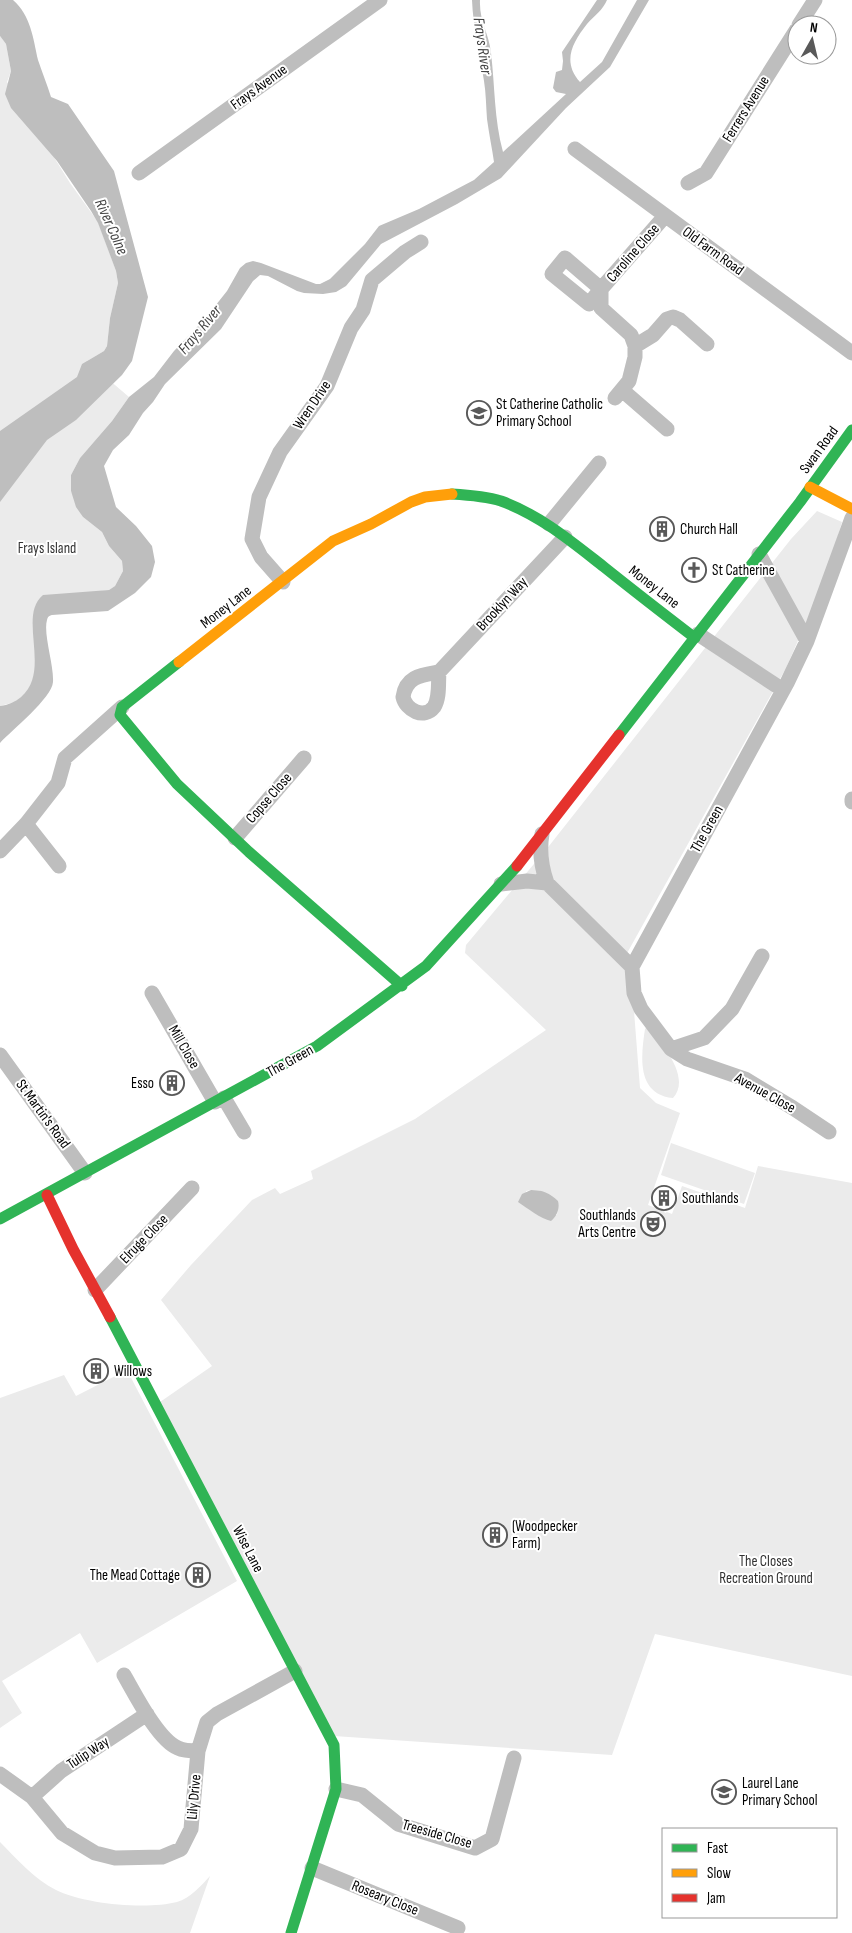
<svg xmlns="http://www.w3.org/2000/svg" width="852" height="1933" viewBox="0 0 852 1933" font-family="'Sofia Sans Condensed',sans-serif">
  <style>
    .green { fill: #ebebeb; fill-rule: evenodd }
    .water { fill: #bebebe }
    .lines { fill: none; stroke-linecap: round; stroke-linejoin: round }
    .street { stroke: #bebebe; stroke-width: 15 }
    .fast { stroke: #30b455; stroke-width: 11 }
    .slow { stroke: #ff9f0a; stroke-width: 11 }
    .jam { stroke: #e5322d; stroke-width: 11 }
    .labels { text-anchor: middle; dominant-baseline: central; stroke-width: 4; stroke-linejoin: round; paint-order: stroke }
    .street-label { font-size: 15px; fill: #000; stroke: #fff }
    .poi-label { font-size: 15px; fill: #000; stroke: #fff; text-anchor: start }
    .park-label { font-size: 15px; fill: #323232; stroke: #fff }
    .water-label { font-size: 16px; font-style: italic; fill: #434343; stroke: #fff }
  </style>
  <rect width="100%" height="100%" fill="#fff"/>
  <path class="green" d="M 0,36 L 6,44 L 11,71 L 7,82 L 70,183 L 98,222 L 116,271 L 118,283 L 110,318 L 107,346 L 104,351 L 87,361 L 129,397 L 112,421 L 80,458 L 71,475 L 71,491 L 83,517 L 102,532 L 109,546 L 122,561 L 123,571 L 115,586 L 109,590 L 77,594 L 35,606 L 35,675 L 28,691 L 15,702 L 0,706 Z
    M 817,511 L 842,522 L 825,579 L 786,668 L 626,955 L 634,1011 L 640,1088 L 656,1103 L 680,1113 L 648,1205 L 664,1211 L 665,1213 L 667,1212 L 672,1214 L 682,1186 L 745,1208 L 758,1166 L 852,1183 L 852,1676 L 655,1634 L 612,1755 L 334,1736 L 160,1402 L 212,1366 L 161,1300 L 191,1265 L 252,1200 L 275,1188 L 280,1194 L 313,1179 L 311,1171 L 415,1119 L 546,1030 L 465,953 L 466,945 L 549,846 L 791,539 ZM 531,1190 L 539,1190 L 558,1208 L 557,1215 L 540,1216 L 525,1205 L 526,1191 Z
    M 647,1027 C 661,1042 692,1077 673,1098 C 636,1094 641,1056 645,1029 Z
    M 671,1143 L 755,1173 L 744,1204 L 661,1175 Z
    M 127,1370 L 237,1581 L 97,1663 L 80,1633 L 2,1681 L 22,1713 L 0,1728 L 0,1398 L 64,1375 L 76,1396 Z
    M 0,1842 C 17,1859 34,1879 56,1890 C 84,1904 146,1910 177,1902 C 190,1898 201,1886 210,1876 L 190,1933 L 0,1933 Z"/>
  <path class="water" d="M 0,0 L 13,0 C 31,16 33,38 38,60 C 42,72 47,84 51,97 L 68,104 L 114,171 L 148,297 L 132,361 L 122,375 L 76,420 L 47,440 L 0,502 L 0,431 L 77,377 L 82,364 L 104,351 L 107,346 L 110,318 L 118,283 L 116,271 L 98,223 L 91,211 L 57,161 L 11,108 L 5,94 L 11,71 L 6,44 L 0,36 Z
    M 472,0 L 480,0 C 479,22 489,33 491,53 C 495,86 494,119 503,152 L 566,94 L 556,92 L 553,88 L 556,72 L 562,70 L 563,61 L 562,52 L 597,0 L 607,0 C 603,10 594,16 587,24 C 572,43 562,62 580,82 L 602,62 L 637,0 L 649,0 L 610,67 L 566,108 L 501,178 L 457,204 L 381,244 L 346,286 L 336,292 L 323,294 L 304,293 L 297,291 L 268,276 L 260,275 L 253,281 L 221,329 L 165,384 L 153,402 L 143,413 L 129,435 L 113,450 L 104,466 L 116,507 L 136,526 L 152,546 L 155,562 L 151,577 L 135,593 L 108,611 L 52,615 C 49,616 48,616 47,620 C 43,634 54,665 53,682 C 52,698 12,730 0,743 L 0,706 C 8,705 15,702 21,697 C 52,671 17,616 43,595 L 109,590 L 115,586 L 123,571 L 122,561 L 109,546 L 102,532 L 83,517 L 76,507 L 71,491 L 71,475 L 80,458 L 112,421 L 129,397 L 154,377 L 174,351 L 204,320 L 227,291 L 240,268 L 246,263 L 253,261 L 261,263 L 316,284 L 320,284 L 330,279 L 365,244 L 379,226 L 419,209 L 474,180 L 494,162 C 492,148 489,134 487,119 C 486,106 486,93 484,81 C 480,54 473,27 472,0 Z
    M 531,1190 C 542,1190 550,1193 558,1201 C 560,1208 557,1216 551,1221 C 541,1219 527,1208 518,1202 L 522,1194 Z"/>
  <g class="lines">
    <path class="street" d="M 799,25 L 815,0
      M 575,149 L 852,353
      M 139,173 L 380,0
      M 688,183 L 706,173 L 797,29
      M 565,258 L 601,289 L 589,304 L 552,274 Z
      M 635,346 L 653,335 L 667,319 L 673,317 L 680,320 L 707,344
      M 622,390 L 667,429
      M 615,398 L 629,381 L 635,357 L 635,346 L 631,335 L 601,308 L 601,289 L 665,216
      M 549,524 L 599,463
      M 759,554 L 807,641
      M 283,582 L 261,557 L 252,539 L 259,497 L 280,452 L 327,386 L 351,328 L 363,310 L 372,280 L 405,252 L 421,242
      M 698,634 L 783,690
      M 439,672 C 422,675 406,676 403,697 C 406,710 424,720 434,707 C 440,698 438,682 439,672 L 565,537
      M 852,799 L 852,802
      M 26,824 L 59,866
      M 542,834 C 539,851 541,866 547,883 L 632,967 L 634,993 L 641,1009 L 671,1049 L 687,1059 L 745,1079 L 793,1108 L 829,1132
      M 235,838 L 304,758
      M 0,851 L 26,824 L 58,783 L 65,758 L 122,707
      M 501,884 L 527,881 L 547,883
      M 632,967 L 787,683 L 807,641 L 852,518
      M 152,993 L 215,1102
      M 671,1049 L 704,1038 L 732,1009 L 762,956
      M 0,1055 L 85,1173
      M 224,1098 L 244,1132
      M 95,1290 L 192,1188
      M 124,1675 C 135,1694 158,1740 178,1748 C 184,1751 191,1751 198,1751
      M 0,1774 L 32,1797 L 62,1833 L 95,1853 L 115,1858 L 162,1857 L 181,1849 L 191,1829 L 198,1751 L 207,1722 L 217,1714 L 295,1671
      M 336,1789 L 362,1795 L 398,1824 L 475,1848 L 492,1839 L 514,1758
      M 32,1797 L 61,1771 L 147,1714
      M 312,1868 L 458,1928"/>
    <path class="fast" d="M 452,494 C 469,495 485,496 501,501 C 540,515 572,542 604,567 C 634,591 665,615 695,638
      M 179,662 L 122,707 L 120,715 L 177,784 L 249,852 L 402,986
      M 619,735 L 800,502 L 852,430
      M 0,1219 L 317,1046 L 426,966 L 517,866
      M 110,1317 L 334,1745 L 336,1789 L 291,1933"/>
    <path class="slow" d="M 810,487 L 852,509
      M 179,662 L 333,541 L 371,524 L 411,502 L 425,497 L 452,494"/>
    <path class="jam" d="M 517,866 L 619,735
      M 47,1195 L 73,1249 L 110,1317"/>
  </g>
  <defs>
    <symbol id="school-ring" viewBox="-11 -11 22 22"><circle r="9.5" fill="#fff" stroke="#595959" stroke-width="1.5"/><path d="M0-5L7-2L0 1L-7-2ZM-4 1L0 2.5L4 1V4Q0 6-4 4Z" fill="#595959"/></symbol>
    <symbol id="building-ring" viewBox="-11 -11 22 22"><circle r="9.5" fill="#fff" stroke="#595959" stroke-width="1.5"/><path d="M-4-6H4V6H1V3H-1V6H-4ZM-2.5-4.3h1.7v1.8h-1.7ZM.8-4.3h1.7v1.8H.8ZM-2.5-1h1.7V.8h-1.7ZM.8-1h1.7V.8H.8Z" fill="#595959"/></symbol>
    <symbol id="church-ring" viewBox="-11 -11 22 22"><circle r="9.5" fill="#fff" stroke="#595959" stroke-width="1.5"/><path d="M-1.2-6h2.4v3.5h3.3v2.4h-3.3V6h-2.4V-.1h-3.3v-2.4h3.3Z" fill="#595959"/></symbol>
    <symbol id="theatre-ring" viewBox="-11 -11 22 22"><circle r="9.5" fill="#fff" stroke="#595959" stroke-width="1.5"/><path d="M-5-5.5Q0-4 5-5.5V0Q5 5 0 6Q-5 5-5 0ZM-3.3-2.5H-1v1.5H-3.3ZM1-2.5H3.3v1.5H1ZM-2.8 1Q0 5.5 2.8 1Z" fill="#595959"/></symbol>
  </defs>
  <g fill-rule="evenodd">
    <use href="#school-ring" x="465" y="399" width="28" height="28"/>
    <use href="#building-ring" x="648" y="515" width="28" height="28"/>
    <use href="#church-ring" x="680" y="556" width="28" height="28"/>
    <use href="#building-ring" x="158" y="1069" width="28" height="28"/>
    <use href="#building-ring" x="650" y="1184" width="28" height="28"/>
    <use href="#theatre-ring" x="639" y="1210" width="28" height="28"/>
    <use href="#building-ring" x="82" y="1357" width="28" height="28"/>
    <use href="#building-ring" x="481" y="1521" width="28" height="28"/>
    <use href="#building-ring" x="184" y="1561" width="28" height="28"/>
    <use href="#school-ring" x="710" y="1778" width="28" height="28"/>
  </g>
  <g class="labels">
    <g class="street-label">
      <text transform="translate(259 87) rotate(-36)">Frays Avenue</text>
      <text transform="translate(746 109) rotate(-58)">Ferrers Avenue</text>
      <text transform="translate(713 251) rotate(36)">Old Farm Road</text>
      <text transform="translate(633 253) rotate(-49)">Caroline Close</text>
      <text transform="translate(312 405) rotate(-56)">Wren Drive</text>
      <text transform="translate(819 450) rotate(-54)">Swan Road</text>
      <text transform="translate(654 587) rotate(38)">Money Lane</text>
      <text transform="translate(502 604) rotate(-47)">Brooklyn Way</text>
      <text transform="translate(226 607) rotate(-38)">Money Lane</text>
      <text transform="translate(269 798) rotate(-49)">Copse Close</text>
      <text transform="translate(707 829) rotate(-61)">The Green</text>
      <text transform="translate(184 1047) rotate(60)">Mill Close</text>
      <text transform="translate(290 1061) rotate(-29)">The Green</text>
      <text transform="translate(765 1093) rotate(29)">Avenue Close</text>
      <text transform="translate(43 1114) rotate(54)">St Martin's Road</text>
      <text transform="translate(144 1239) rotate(-46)">Elruge Close</text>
      <text transform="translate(248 1549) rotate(63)">Wise Lane</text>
      <text transform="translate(88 1753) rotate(-33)">Tulip Way</text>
      <text transform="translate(194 1797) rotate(-85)">Lily Drive</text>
      <text transform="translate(437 1834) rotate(16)">Treeside Close</text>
      <text transform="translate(385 1898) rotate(22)">Roseary Close</text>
    </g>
    <g class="poi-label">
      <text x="496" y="404">St Catherine Catholic<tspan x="496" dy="17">Primary School</tspan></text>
      <text x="680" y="529">Church Hall</text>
      <text x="712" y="570">St Catherine</text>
      <text x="154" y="1083" text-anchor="end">Esso</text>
      <text x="682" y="1198">Southlands</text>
      <text x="636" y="1215" text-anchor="end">Southlands<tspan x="636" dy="17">Arts Centre</tspan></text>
      <text x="114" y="1371">Willows</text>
      <text x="512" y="1526">(Woodpecker<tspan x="512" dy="17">Farm)</tspan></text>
      <text x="180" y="1575" text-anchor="end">The Mead Cottage</text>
      <text x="742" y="1783">Laurel Lane<tspan x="742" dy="17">Primary School</tspan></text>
    </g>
    <g class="park-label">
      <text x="47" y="548">Frays Island</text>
      <text x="766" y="1561">The Closes<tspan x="766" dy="17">Recreation Ground</tspan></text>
    </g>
    <g class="water-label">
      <text transform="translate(482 46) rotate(82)">Frays River</text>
      <text transform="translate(111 227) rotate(66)">River Colne</text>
      <text transform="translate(200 330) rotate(-50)">Frays River</text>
    </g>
  </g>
  <rect x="662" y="1828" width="175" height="90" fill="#ffffff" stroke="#999999"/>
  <rect x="672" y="1844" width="25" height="8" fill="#30b455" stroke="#999999"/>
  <text x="707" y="1853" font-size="15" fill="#000000">Fast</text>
  <rect x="672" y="1869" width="25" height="8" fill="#ff9f0a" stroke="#999999"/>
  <text x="707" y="1878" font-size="15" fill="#000000">Slow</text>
  <rect x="672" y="1894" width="25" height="8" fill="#e5322d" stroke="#999999"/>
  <text x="707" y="1903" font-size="15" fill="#000000">Jam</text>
  <g transform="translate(812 40) rotate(8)"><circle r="24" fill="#ffffff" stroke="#999999"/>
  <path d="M0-4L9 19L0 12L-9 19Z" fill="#595959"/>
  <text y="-8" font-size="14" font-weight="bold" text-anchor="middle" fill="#000000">N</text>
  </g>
</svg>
